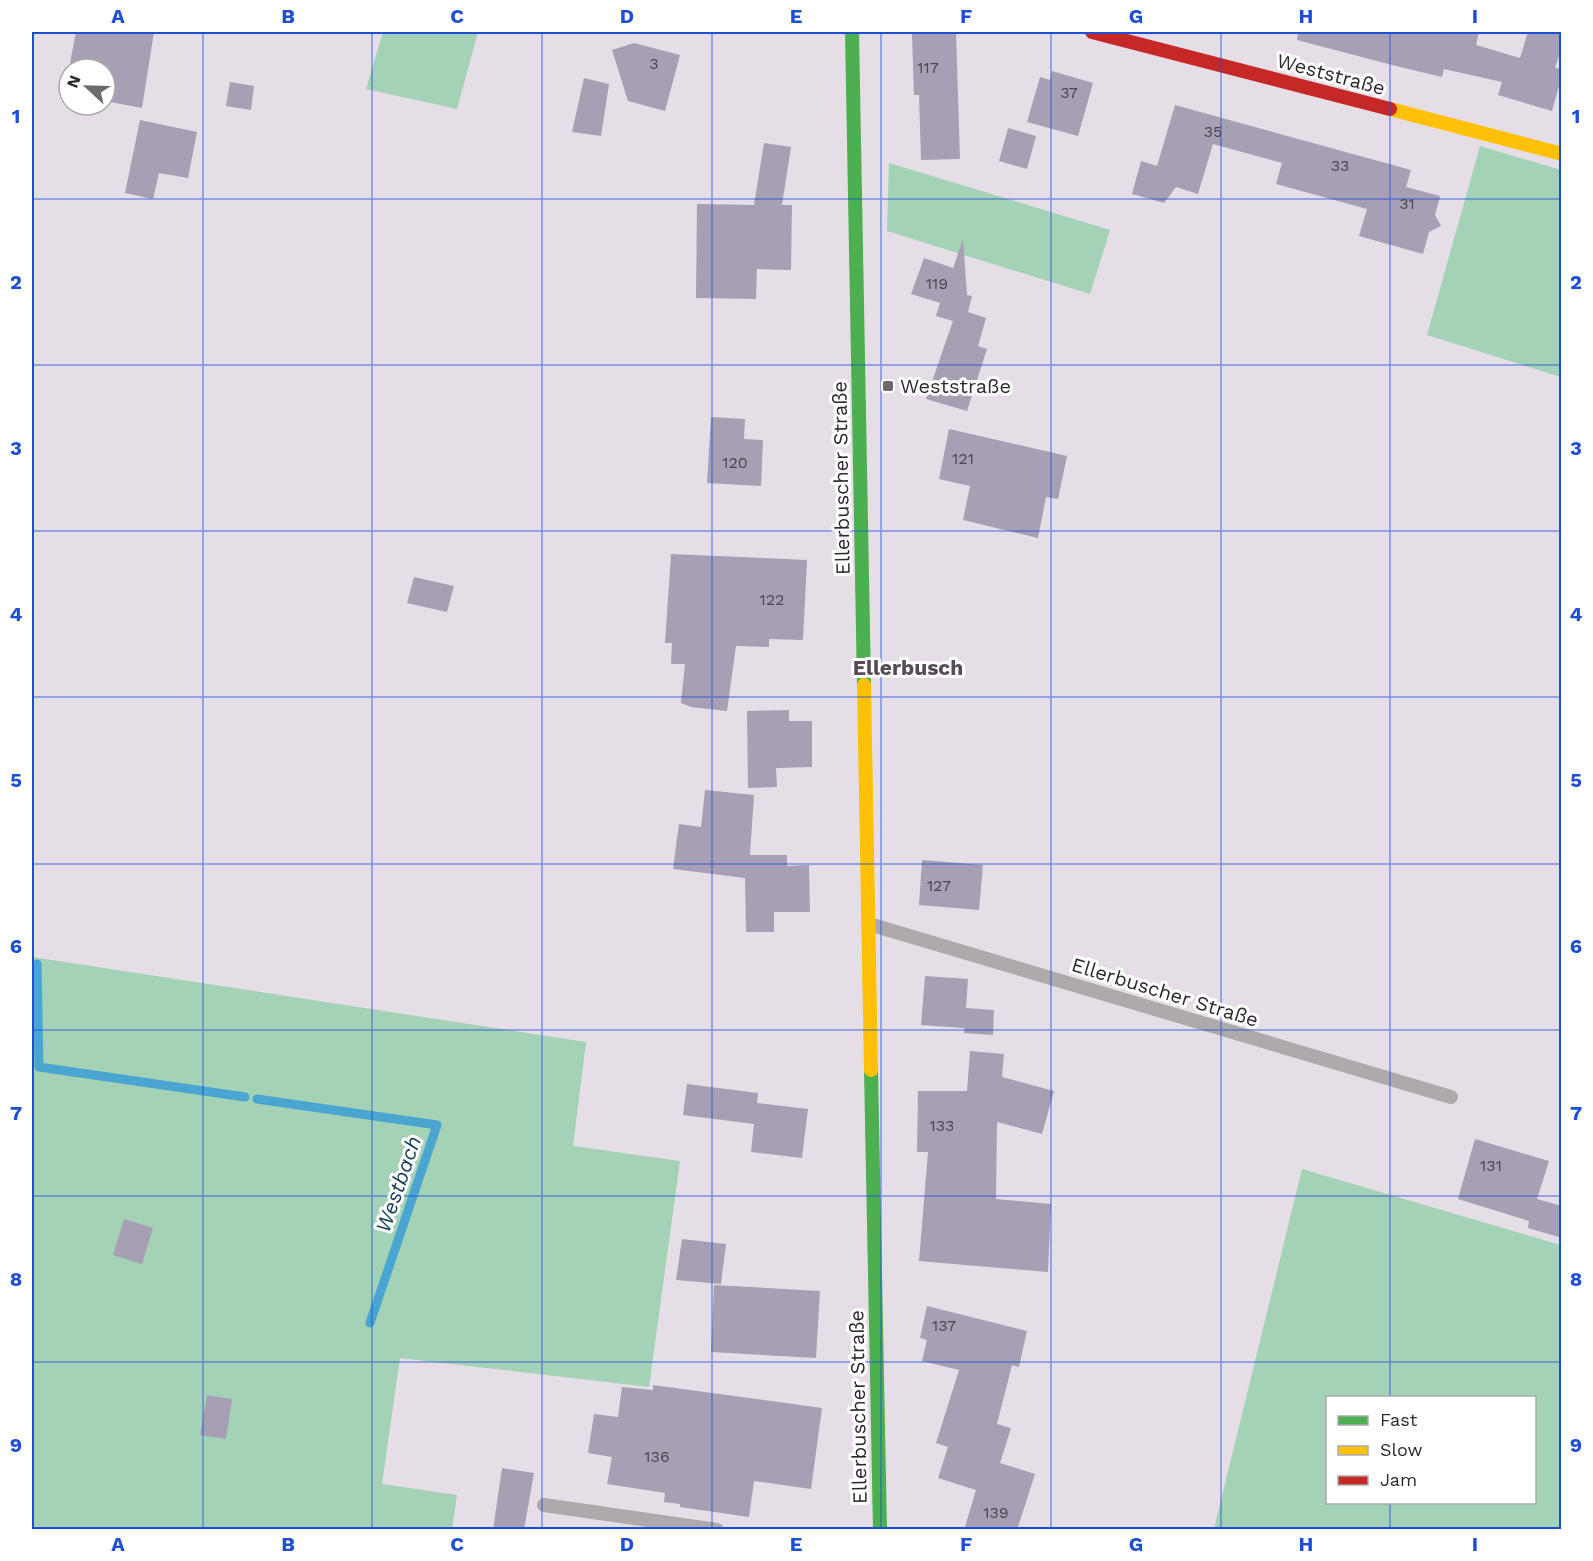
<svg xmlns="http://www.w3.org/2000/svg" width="1593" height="1561" viewBox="0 0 1593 1561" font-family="'Work Sans',sans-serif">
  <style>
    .green { fill: #a3d2b6; fill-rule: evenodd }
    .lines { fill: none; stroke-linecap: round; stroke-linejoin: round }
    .stream { stroke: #4aa5d0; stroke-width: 9 }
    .building { fill: #a79fb3 }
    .lane { stroke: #aea9ab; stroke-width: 14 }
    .fast { stroke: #4caf50; stroke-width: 14 }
    .slow { stroke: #ffc107; stroke-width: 14 }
    .jam { stroke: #c62828; stroke-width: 14 }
    .grid { fill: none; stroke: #1d4ed8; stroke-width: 1.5; stroke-opacity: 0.55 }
    .poi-dot { fill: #6e686f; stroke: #fff; stroke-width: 2 }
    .labels { text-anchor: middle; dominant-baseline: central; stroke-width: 6; stroke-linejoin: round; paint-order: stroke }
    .number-label { font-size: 16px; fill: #4c4650 }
    .street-label { font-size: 20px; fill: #2e292f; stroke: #fff }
    .poi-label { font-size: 20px; fill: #2e292f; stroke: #fff; text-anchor: start }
    .neighbourhood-label { font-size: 21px; font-weight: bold; fill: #554b59; stroke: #fff }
    .water-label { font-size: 21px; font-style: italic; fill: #103e56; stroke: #fff }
    .neatline { fill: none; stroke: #1d4ed8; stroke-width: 2 }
    .grid-label { font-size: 20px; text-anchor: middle; font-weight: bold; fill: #1d4ed8 }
  </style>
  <rect width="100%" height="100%" fill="#e5dee6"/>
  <path class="green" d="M 383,32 L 478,32 L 457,109 L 366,89 Z
    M 1480,146 L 1561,170 L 1561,377 L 1427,335 Z
    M 889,163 L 1110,230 L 1090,294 L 887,231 Z
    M 32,957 L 586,1042 L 573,1146 L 680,1161 L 649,1387 L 400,1358 L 382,1484 L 457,1495 L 452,1529 L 32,1529 Z
    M 1302,1169 L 1561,1245 L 1561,1529 L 1214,1529 ZM 1328,1398 L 1534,1398 L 1534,1502 L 1328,1502 Z"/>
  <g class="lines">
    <path class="stream" d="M 37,964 L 39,1067 L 245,1097
      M 257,1099 L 437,1125 L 370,1323"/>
  </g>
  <path class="building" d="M 76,32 L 154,32 L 142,108 L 105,101 L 105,69 L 70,63 Z
    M 1298,32 L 1479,32 L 1476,45 L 1520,58 L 1528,32 L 1562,32 L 1562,46 L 1555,68 L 1562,69 L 1562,75 L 1552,111 L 1498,95 L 1502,82 L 1444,69 L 1442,77 L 1396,66 L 1297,40 Z
    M 956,33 L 960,159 L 921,160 L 919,95 L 914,95 L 912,34 Z
    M 634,43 L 680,55 L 665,111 L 628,101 L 612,50 Z
    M 1052,71 L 1093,83 L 1078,136 L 1027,122 L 1040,77 L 1050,80 Z
    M 584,78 L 609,84 L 601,136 L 572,132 Z
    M 230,82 L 254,86 L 251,110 L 226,106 Z
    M 1175,105 L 1411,170 L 1406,187 L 1440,196 L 1435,215 L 1441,226 L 1429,232 L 1423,254 L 1359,236 L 1367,209 L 1276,184 L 1282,163 L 1213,144 L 1198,194 L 1176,187 L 1164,203 L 1132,194 L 1141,161 L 1157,166 Z
    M 140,120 L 197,132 L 188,178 L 159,173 L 153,199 L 125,193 Z
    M 1008,128 L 1036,136 L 1027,169 L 999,161 Z
    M 764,143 L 791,147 L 782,205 L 792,205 L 791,270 L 757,269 L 756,299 L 696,298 L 697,204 L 754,205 Z
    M 963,239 L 967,295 L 972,296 L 968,312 L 986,318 L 978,346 L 987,349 L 967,411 L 926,399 L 953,321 L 936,316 L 940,303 L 911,294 L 924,258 L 953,268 Z
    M 711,417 L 745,419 L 744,439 L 763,440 L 761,486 L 707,483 Z
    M 949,429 L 1067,456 L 1058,499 L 1046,497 L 1038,538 L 963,520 L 970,486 L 939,479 Z
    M 671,554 L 807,560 L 803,640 L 769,639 L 769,647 L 736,646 L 727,711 L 691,707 L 681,703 L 685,664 L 671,664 L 672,643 L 665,643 Z
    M 414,577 L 454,586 L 447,612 L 407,603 Z
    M 789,710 L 789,721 L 812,721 L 812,767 L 776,768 L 777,787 L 748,788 L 747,711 Z
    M 705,790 L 754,795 L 750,855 L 787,855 L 787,866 L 809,865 L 810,912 L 774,912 L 774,932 L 746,932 L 745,878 L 673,869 L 679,824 L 701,827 Z
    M 922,860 L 983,865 L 979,910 L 919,905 Z
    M 925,976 L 968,979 L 966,1008 L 994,1010 L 993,1035 L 964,1033 L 965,1018 L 964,1028 L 921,1025 Z
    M 970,1051 L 1004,1054 L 1002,1077 L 1054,1091 L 1042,1134 L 997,1122 L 996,1199 L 1051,1204 L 1048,1272 L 919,1261 L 928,1152 L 917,1152 L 918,1091 L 967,1091 Z
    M 687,1084 L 758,1093 L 757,1103 L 808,1109 L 802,1158 L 751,1152 L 754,1124 L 683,1115 Z
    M 1475,1139 L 1549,1161 L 1537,1199 L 1562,1206 L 1562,1238 L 1528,1228 L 1529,1221 L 1458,1199 Z
    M 124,1219 L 153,1228 L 142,1264 L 113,1255 Z
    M 682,1239 L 726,1244 L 721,1284 L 676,1280 Z
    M 714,1285 L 820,1291 L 816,1358 L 711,1352 Z
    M 927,1306 L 1027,1331 L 1019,1367 L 1012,1365 L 997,1424 L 1011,1428 L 1000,1463 L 1035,1474 L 1017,1530 L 964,1530 L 976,1490 L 938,1478 L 948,1447 L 936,1443 L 959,1370 L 922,1361 L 927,1340 L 920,1338 Z
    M 653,1385 L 822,1408 L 811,1489 L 754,1481 L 749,1517 L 680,1507 L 680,1504 L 664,1502 L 665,1493 L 607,1484 L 612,1457 L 588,1453 L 594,1414 L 618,1417 L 622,1387 L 653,1390 Z
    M 207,1395 L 232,1399 L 226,1439 L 200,1435 Z
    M 502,1468 L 534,1473 L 524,1530 L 493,1530 Z"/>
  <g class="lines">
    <path class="lane" d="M 869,924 L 1451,1097
      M 544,1505 L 717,1530"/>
    <path class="fast" d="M 852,32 L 864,685
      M 871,1070 L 880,1530"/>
    <path class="slow" d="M 1390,109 L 1562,154
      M 864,685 L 871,1070"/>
    <path class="jam" d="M 1092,32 L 1390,109"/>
  </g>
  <path class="grid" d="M 203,32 L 203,1530M 372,32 L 372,1530M 542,32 L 542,1530M 712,32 L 712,1530M 881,32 L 881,1530M 1051,32 L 1051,1530M 1221,32 L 1221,1530M 1390,32 L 1390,1398M 32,199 L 1562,199M 32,365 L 1562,365M 32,531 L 1562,531M 32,697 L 1562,697M 32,864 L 1562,864M 32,1030 L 1562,1030M 32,1196 L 1562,1196M 32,1362 L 1562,1362M 1390,1502 L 1390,1530"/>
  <rect class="poi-dot" x="882" y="380" width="12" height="12" rx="3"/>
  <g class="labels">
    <g class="number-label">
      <text x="654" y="63">3</text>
      <text x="928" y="67">117</text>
      <text x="1069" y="92">37</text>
      <text x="1213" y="131">35</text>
      <text x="1340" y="165">33</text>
      <text x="1407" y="203">31</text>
      <text x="937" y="283">119</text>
      <text x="963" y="458">121</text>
      <text x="735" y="462">120</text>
      <text x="772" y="599">122</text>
      <text x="939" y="885">127</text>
      <text x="942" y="1125">133</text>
      <text x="1491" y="1165">131</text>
      <text x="944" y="1325">137</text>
      <text x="657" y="1456">136</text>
      <text x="996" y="1512">139</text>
    </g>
    <g class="street-label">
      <text transform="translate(1331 74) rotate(15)">Weststraße</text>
      <text transform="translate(841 478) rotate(-91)">Ellerbuscher Straße</text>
      <text transform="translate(1165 992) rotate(17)">Ellerbuscher Straße</text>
      <text transform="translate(858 1407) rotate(-91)">Ellerbuscher Straße</text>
    </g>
    <g class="poi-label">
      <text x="900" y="386">Weststraße</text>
    </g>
    <g class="neighbourhood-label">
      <text x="908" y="667">Ellerbusch</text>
    </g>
    <g class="water-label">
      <text transform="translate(398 1184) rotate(-71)">Westbach</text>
    </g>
  </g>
  <rect width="1593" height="1561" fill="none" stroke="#ffffff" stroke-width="66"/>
  <rect x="1326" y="1396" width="210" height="108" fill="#ffffff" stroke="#aba9ac" stroke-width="1.5"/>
  <rect x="1338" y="1416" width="30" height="9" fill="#4caf50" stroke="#aba9ac" stroke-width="1.5"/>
  <text x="1380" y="1426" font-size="18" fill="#2e292f">Fast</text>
  <rect x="1338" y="1446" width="30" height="9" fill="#ffc107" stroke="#aba9ac" stroke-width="1.5"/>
  <text x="1380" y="1456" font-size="18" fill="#2e292f">Slow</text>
  <rect x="1338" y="1476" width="30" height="9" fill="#c62828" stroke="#aba9ac" stroke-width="1.5"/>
  <text x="1380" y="1486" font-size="18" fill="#2e292f">Jam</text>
  <g transform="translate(87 87) rotate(292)"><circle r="28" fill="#ffffff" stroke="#aba9ac" stroke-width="1.5"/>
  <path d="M0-4.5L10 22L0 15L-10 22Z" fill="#6e686f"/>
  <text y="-9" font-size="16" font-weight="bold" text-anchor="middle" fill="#2e292f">N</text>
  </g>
  <rect x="33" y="33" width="1527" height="1495" class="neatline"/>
  <g class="grid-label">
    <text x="118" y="23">A</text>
    <text x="288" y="23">B</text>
    <text x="457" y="23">C</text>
    <text x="627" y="23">D</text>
    <text x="796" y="23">E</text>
    <text x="966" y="23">F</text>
    <text x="1136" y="23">G</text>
    <text x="1306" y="23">H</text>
    <text x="1475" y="23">I</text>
    <text x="16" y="123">1</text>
    <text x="1576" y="123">1</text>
    <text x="16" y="289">2</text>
    <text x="1576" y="289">2</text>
    <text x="16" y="455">3</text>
    <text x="1576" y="455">3</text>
    <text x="16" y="621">4</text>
    <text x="1576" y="621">4</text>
    <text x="16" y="787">5</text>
    <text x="1576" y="787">5</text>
    <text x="16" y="953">6</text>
    <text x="1576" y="953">6</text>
    <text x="16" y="1120">7</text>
    <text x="1576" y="1120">7</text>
    <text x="16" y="1286">8</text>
    <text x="1576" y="1286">8</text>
    <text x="16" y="1452">9</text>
    <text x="1576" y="1452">9</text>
    <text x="118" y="1551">A</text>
    <text x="288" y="1551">B</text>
    <text x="457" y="1551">C</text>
    <text x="627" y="1551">D</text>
    <text x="796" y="1551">E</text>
    <text x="966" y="1551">F</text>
    <text x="1136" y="1551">G</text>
    <text x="1306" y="1551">H</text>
    <text x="1475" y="1551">I</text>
  </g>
</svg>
